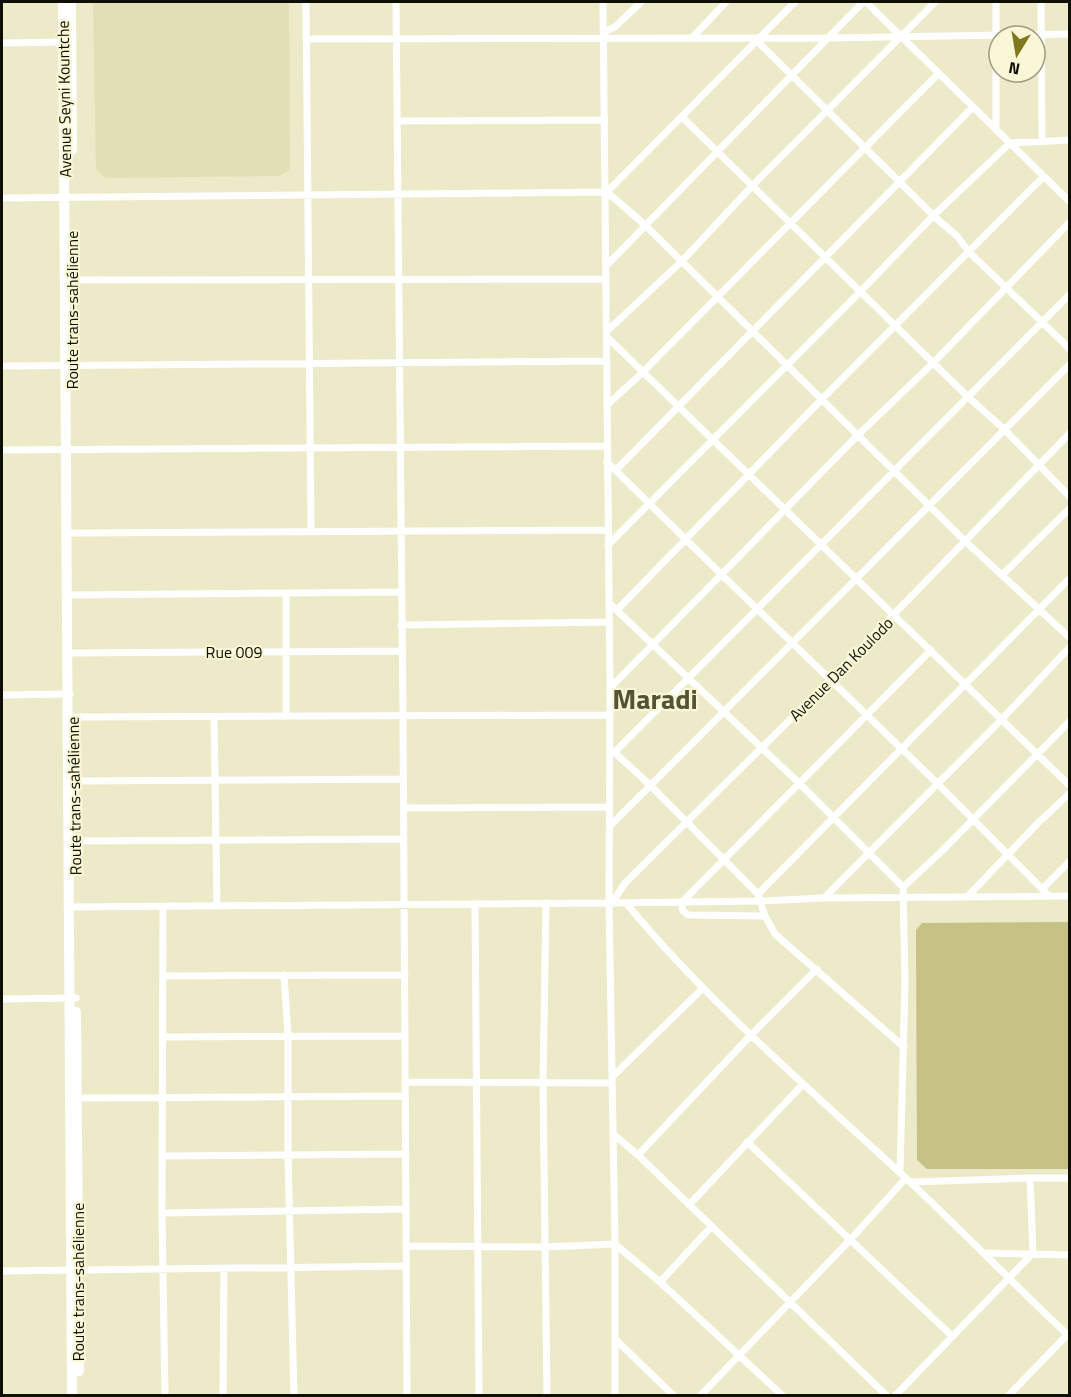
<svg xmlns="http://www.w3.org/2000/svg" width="1071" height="1397" viewBox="0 0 1071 1397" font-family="'Titillium Web',sans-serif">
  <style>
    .built { fill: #e1dfb5 }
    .green { fill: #c6c286 }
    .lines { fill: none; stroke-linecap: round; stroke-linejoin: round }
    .minor { stroke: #fff; stroke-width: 7 }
    .highway { stroke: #fff; stroke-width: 10 }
    .labels { text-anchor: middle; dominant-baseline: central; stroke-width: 4.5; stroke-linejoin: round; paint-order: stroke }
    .street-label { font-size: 16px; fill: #100f04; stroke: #f9f7d5 }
    .town-label { font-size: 28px; font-weight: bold; fill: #555335; stroke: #f9f7d5 }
  </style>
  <rect width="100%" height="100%" fill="#eceac8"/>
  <path class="built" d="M 93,2 L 289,2 L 290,169 L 280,176 L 106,178 L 102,175 L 96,169 Z"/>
  <path class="green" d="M 1069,922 L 1069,1169 L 927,1169 L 917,1160 L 916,930 L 922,923 Z"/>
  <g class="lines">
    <path class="minor" d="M 306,2 L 311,532
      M 396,2 L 403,715 L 407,1396
      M 603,2 L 610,688 L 609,903 L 615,1244 L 615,1396
      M 866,2 L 1070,202
      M 996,2 L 996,130
      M 1041,2 L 1042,141
      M 604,32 L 615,27 L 641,2
      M 692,38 L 726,2
      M 306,39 L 829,38 L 1070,34
      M 757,41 L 937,219 L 957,236 L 969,252 L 1070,349
      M 2,43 L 65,42
      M 682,117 L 967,396 L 1005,430 L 1070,497
      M 398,121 L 605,120
      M 607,192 L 645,225 L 965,541 L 1070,638
      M 2,198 L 607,192 L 795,2
      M 607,265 L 863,2
      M 66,280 L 606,279
      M 607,331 L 682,261 L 753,185 L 935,2
      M 607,337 L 1070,786
      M 2,366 L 607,361
      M 607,405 L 643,372 L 938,74
      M 2,450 L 607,446
      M 607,462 L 721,574 L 937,783 L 1048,895
      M 616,470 L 973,107
      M 73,533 L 608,530
      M 608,545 L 860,292 L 934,215 L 1010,143 L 1070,140
      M 1002,575 L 1070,508
      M 286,594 L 286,715
      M 73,595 L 401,592
      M 609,603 L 800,784 L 903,887 L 905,982 L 900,1172
      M 617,610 L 822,399 L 1043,177
      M 401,625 L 608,622
      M 67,653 L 402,651
      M 610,688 L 858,435 L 933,363 L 1070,222
      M 2,695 L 70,694
      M 73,717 L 609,715
      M 214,717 L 217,906
      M 613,751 L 651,786 L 758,894
      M 615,752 L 1070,294
      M 74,781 L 403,779
      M 404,808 L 610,807
      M 610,826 L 1070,364
      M 68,841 L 404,839
      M 903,887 L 940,853 L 1070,721
      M 1042,889 L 1070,861
      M 967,897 L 1038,823 L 1070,793
      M 824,898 L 1001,720 L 1070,647
      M 546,903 L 543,1083 L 547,1396
      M 612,903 L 625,883 L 830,680 L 1070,433
      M 626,903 C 707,1001 804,1084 897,1170 C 956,1224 1011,1282 1070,1337
      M 475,904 L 479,1396
      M 69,907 L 609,903 L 760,901 L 824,898 L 1070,896
      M 163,907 L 162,1213 L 165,1396
      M 765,916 L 688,915 L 683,911 L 681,903 L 931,650
      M 284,975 L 288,1036 L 288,1155 L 294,1396
      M 163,976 L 405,975
      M 2,999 L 76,998
      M 163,1037 L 405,1036
      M 904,1047 L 775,934 L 765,916 L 758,894 L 1070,578
      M 612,1077 L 703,988
      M 405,1082 L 612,1083
      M 75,1098 L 405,1096
      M 613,1134 L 638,1155 L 887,1396
      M 747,1142 L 952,1336
      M 638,1155 L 750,1036 L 817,969
      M 162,1156 L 406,1154
      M 911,1182 L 1030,1178 L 1070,1178
      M 689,1205 L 803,1084
      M 162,1213 L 406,1209
      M 406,1246 L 545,1247 L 615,1244 L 660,1282 L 783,1396
      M 985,1253 L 1070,1255
      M 2,1271 L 406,1266
      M 660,1282 L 711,1227
      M 615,1339 L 674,1396
      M 223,1396 L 224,1268
      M 700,1396 L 850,1240 L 906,1178
      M 895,1396 L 1033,1253 L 1030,1178
      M 1008,1396 L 1067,1335"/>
    <path class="highway" d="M 63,2 L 72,1396
      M 71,2 L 72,150
      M 76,1012 L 78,1254
      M 78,1318 L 79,1371"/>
  </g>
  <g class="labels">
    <g class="street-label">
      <text transform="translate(64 99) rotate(-91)">Avenue Seyni Kountche</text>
      <text transform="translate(72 310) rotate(-90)">Route trans-sahélienne</text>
      <text x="234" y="652">Rue 009</text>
      <text transform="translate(841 669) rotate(-45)">Avenue Dan Koulodo</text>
      <text transform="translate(74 796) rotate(-91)">Route trans-sahélienne</text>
      <text transform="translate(78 1282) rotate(-90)">Route trans-sahélienne</text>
    </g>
    <g class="town-label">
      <text x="655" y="698">Maradi</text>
    </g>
  </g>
  <rect width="1071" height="1397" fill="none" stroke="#100f04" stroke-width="6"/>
  <g transform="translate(1017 54) rotate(191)"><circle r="28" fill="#f9f7d5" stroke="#9c9a81" stroke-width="1.5"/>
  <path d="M0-4.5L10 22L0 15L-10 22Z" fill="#7f781d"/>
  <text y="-9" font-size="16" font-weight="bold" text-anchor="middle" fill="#100f04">N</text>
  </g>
</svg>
